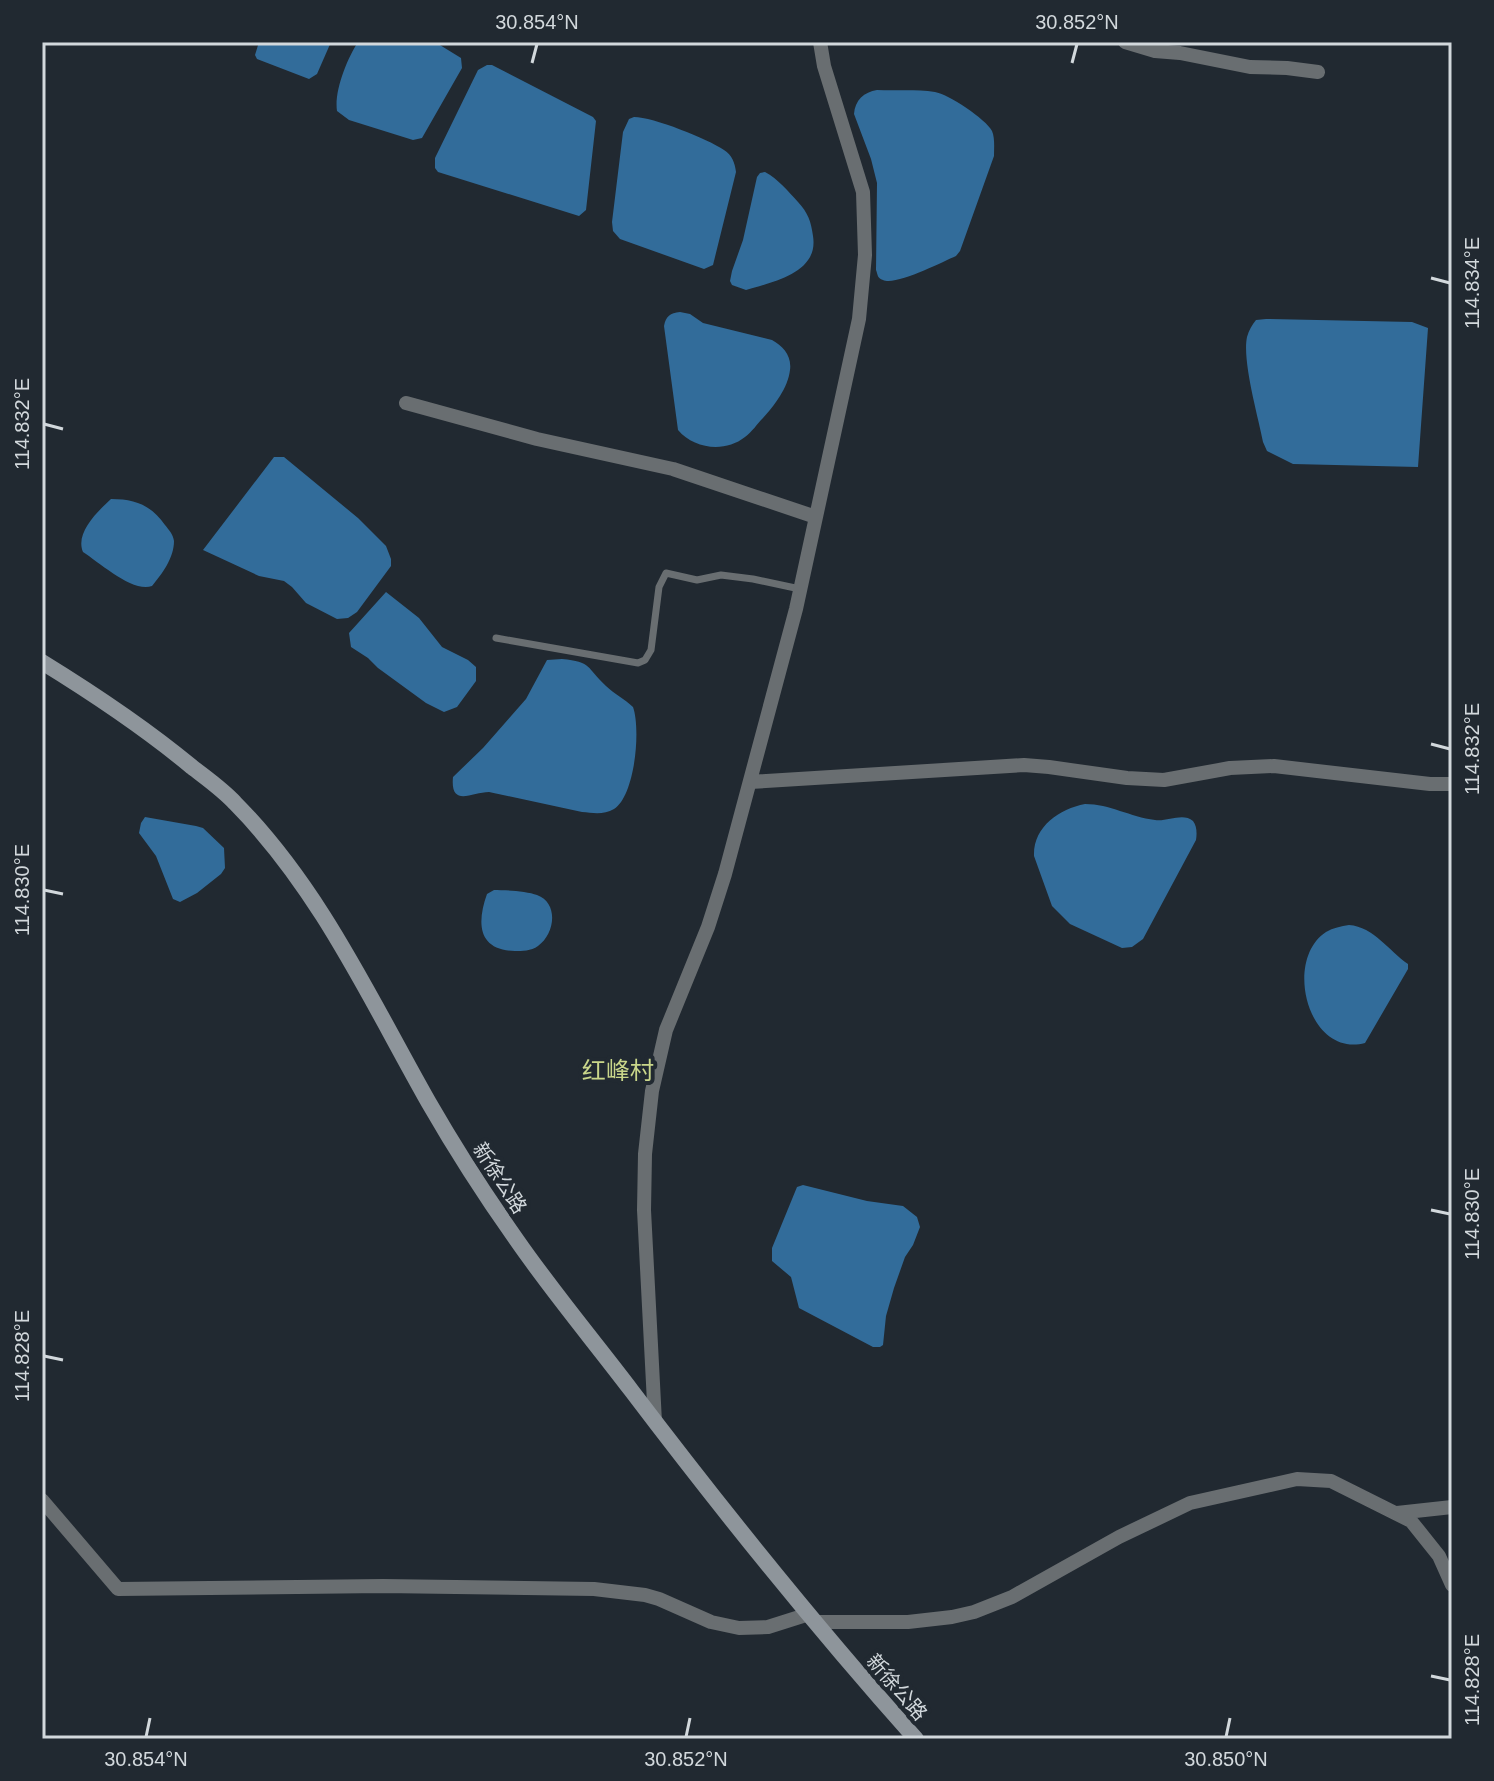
<svg xmlns="http://www.w3.org/2000/svg" width="1494" height="1781" viewBox="0 0 1494 1781" font-family="Helvetica,'Noto Sans SC',sans-serif">
  <style>
    .water { fill: #326c9a }
    .lines { fill: none; stroke-linecap: round; stroke-linejoin: round }
    .service { stroke: #696e71; stroke-width: 7 }
    .minor { stroke: #696e71; stroke-width: 14 }
    .secondary { stroke: #8e959b; stroke-width: 16 }
    .ticks { fill: none; stroke: #d2d8dc; stroke-width: 3 }
    .labels { text-anchor: middle; dominant-baseline: central; stroke-width: 8; stroke-linejoin: round; paint-order: stroke }
    .street-label { font-size: 20px; fill: #d2d8dc; stroke: #212931 }
    .quarter-label { font-size: 24px; fill: #c9d68a; stroke: #212931 }
    .neatline { fill: none; stroke: #d2d8dc; stroke-width: 3 }
    .ticks-label { font-size: 20px; text-anchor: middle; fill: #d2d8dc }
  </style>
  <rect width="100%" height="100%" fill="#212931"/>
  <path class="water" d="M 259,42 L 331,42 L 317,74 L 309,79 L 257,59 L 255,55 Z
    M 358,42 L 435,42 L 461,58 L 462,68 L 422,138 L 413,140 L 349,120 L 337,111 C 334,91 347,59 358,42 Z
    M 487,65 L 492,65 L 593,117 L 596,121 L 586,210 L 579,216 L 438,172 L 435,168 L 435,158 L 478,70 Z
    M 877,90 C 896,91 916,89 935,92 C 948,94 986,119 992,131 C 995,138 994,148 994,156 L 960,251 L 956,256 C 942,262 896,286 883,280 C 877,278 878,275 876,270 L 877,183 L 871,159 L 854,114 C 855,100 864,92 877,90 Z
    M 634,117 C 653,117 708,139 724,150 C 732,155 735,163 736,172 L 713,265 L 704,269 L 620,239 L 613,231 L 612,222 L 623,132 L 629,119 Z
    M 765,172 C 778,179 788,191 798,202 C 808,213 811,221 813,236 C 819,273 773,282 746,290 L 732,285 L 730,281 L 732,271 L 743,240 L 757,177 L 760,173 Z
    M 680,312 L 690,314 L 703,323 L 772,340 C 783,346 792,356 790,370 C 788,388 774,406 763,418 C 757,424 752,432 745,437 C 725,453 694,449 678,430 L 664,326 C 666,316 670,313 680,312 Z
    M 1266,319 L 1412,322 L 1428,328 L 1418,467 L 1293,464 L 1267,451 L 1263,442 C 1258,416 1242,361 1247,337 C 1249,330 1252,325 1256,320 Z
    M 274,457 L 284,457 L 358,518 L 386,546 L 391,559 L 391,566 L 357,612 L 348,618 L 337,619 L 306,603 L 292,587 L 284,581 L 259,576 L 203,550 Z
    M 111,499 C 135,499 151,505 165,525 C 169,530 173,534 174,541 C 174,558 162,574 152,586 C 133,593 100,563 83,552 C 75,533 97,512 111,499 Z
    M 386,592 L 419,618 L 442,647 L 468,660 L 476,667 L 476,681 L 457,707 L 444,712 L 426,703 L 378,668 L 368,658 L 351,647 L 349,633 Z
    M 562,659 C 592,662 586,667 606,686 C 614,694 625,699 633,707 C 641,729 635,796 614,809 C 604,815 593,813 582,812 L 489,792 C 472,792 450,808 453,777 L 483,748 L 526,699 L 547,660 Z
    M 1085,804 C 1110,804 1130,817 1155,820 C 1167,822 1183,812 1193,821 C 1197,826 1197,834 1196,840 L 1143,939 L 1132,947 L 1122,948 L 1070,924 L 1052,906 L 1034,856 C 1033,827 1059,809 1085,804 Z
    M 145,817 L 196,826 L 203,828 L 224,848 L 225,868 L 221,874 L 197,893 L 180,902 L 173,899 L 156,856 L 139,833 L 141,823 Z
    M 494,890 C 504,890 527,891 537,895 C 559,903 555,934 538,946 C 531,951 522,951 515,951 C 477,950 477,922 487,894 Z
    M 1349,925 C 1374,927 1389,951 1408,964 L 1408,969 L 1365,1043 C 1308,1058 1283,960 1326,932 C 1333,928 1341,926 1349,925 Z
    M 803,1185 L 867,1201 L 903,1206 L 917,1217 L 920,1227 L 913,1245 L 905,1257 L 894,1288 L 886,1316 L 883,1345 L 880,1347 L 873,1347 L 799,1308 L 791,1277 L 772,1261 L 772,1248 L 797,1187 Z"/>
  <g class="lines">
    <path class="service" d="M 496,638 L 638,663 L 645,660 L 651,650 L 659,587 L 666,573 L 697,580 L 721,575 L 753,579 L 800,589"/>
    <path class="minor" d="M 1125,42 L 1155,51 L 1180,53 L 1250,67 L 1287,68 L 1318,72
      M 406,403 L 537,439 L 673,469 L 816,517
      M 750,782 L 1024,765 L 1049,767 L 1127,778 L 1164,780 L 1230,768 L 1274,766 L 1430,784 L 1452,784
      M 655,1422 L 644,1210 L 645,1154 L 652,1091 L 666,1030 L 708,927 L 725,874 L 796,609 L 859,319 L 865,255 L 863,192 L 824,66 L 820,42
      M 42,1500 L 118,1589 L 383,1586 L 594,1589 L 645,1595 L 659,1599 L 711,1622 L 739,1628 L 768,1627 L 809,1614
      M 1397,1513 L 1452,1507
      M 815,1622 L 908,1622 L 952,1617 L 974,1612 L 1012,1597 L 1119,1537 L 1190,1503 L 1297,1479 L 1331,1481 L 1411,1521 L 1439,1556 L 1452,1585"/>
    <path class="secondary" d="M 42,662 C 94,694 145,728 192,767 C 206,778 222,789 235,803 C 320,889 370,999 429,1103 C 456,1150 485,1195 516,1239 C 552,1291 593,1340 631,1390 C 722,1510 816,1627 916,1739"/>
  </g>
  <path class="ticks" d="M 532,63 L 537,44M 1072,63 L 1077,44M 1431,278 L 1450,283M 44,424 L 63,429M 1431,744 L 1450,749M 44,890 L 63,894M 1431,1210 L 1450,1214M 44,1356 L 63,1360M 1431,1676 L 1450,1680M 146,1737 L 150,1718M 686,1737 L 690,1718M 1226,1737 L 1230,1718"/>
  <g class="labels">
    <g class="street-label">
      <text transform="translate(500 1178) rotate(57)">新徐公路</text>
      <text transform="translate(897 1687) rotate(49)">新徐公路</text>
    </g>
    <g class="quarter-label">
      <text x="618" y="1070">红峰村</text>
    </g>
  </g>
  <rect width="1494" height="1781" fill="none" stroke="#212931" stroke-width="88"/>
  <rect x="44" y="44" width="1406" height="1693" class="neatline"/>
  <g class="ticks-label">
    <text x="537" y="29">30.854°N</text>
    <text x="1077" y="29">30.852°N</text>
    <text transform="translate(1472 283) rotate(-90)" y="7">114.834°E</text>
    <text transform="translate(22 424) rotate(-90)" y="7">114.832°E</text>
    <text transform="translate(1472 749) rotate(-90)" y="7">114.832°E</text>
    <text transform="translate(22 890) rotate(-90)" y="7">114.830°E</text>
    <text transform="translate(1472 1214) rotate(-90)" y="7">114.830°E</text>
    <text transform="translate(22 1356) rotate(-90)" y="7">114.828°E</text>
    <text transform="translate(1472 1680) rotate(-90)" y="7">114.828°E</text>
    <text x="146" y="1766">30.854°N</text>
    <text x="686" y="1766">30.852°N</text>
    <text x="1226" y="1766">30.850°N</text>
  </g>
</svg>
